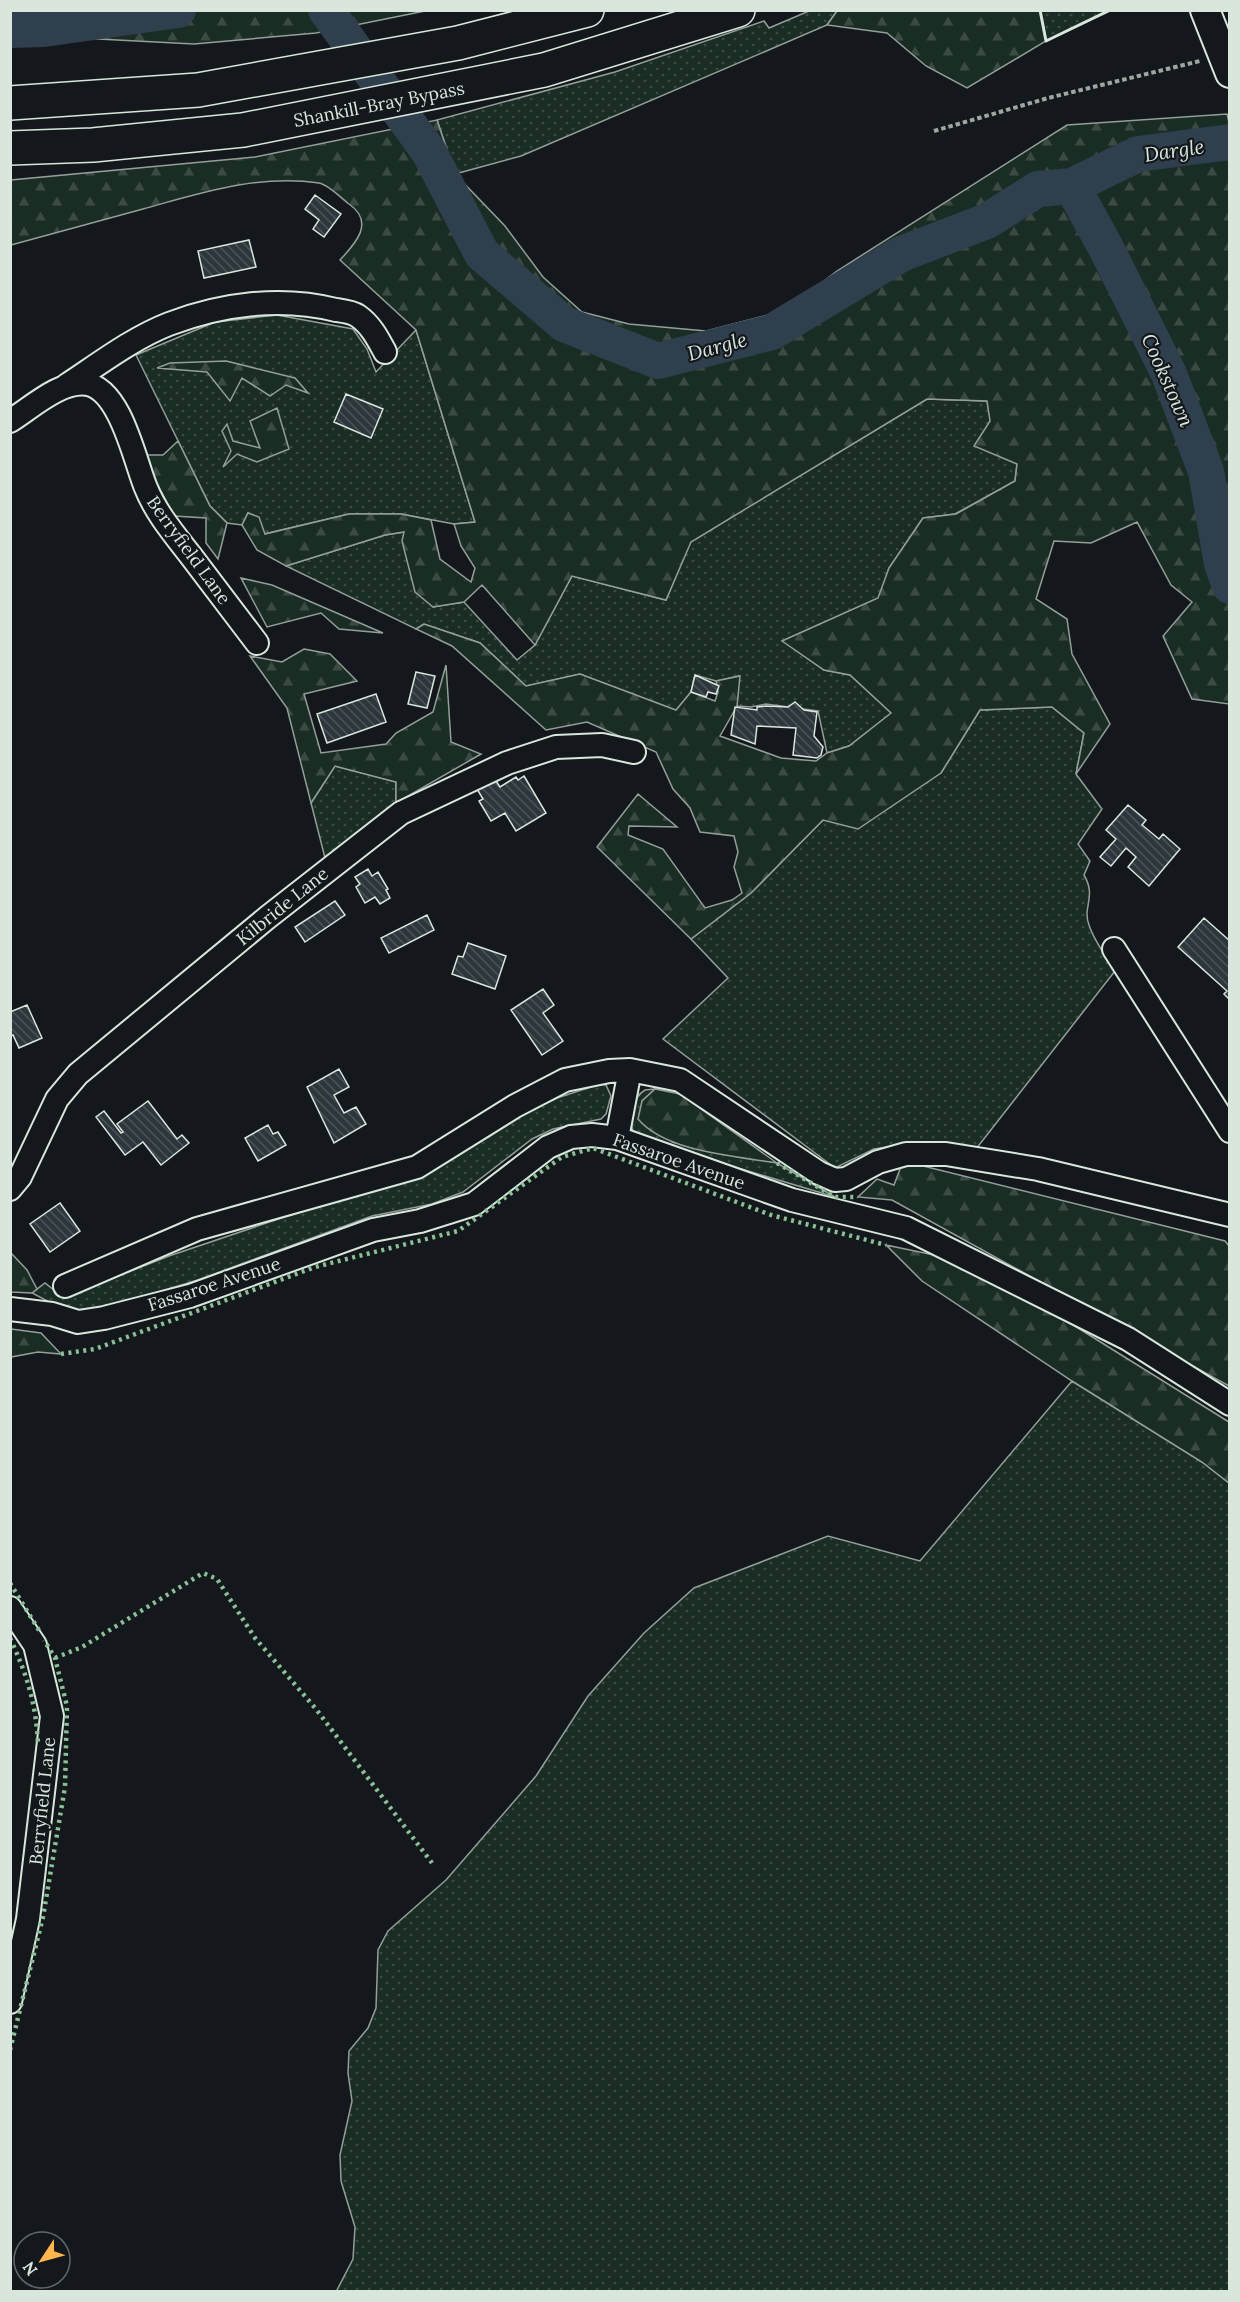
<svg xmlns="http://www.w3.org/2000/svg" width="1240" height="2302" viewBox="0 0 1240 2302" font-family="Lora,serif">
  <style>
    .grass { fill: url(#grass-dots); stroke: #939e99; stroke-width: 1.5 }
    .forest { fill: url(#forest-firs); stroke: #939e99; stroke-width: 1.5 }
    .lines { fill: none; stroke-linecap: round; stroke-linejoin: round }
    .river { stroke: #2f3f4d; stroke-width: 36 }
    .building { fill: url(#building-back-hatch); stroke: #d8e6dc; stroke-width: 1.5 }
    .minor-casing { stroke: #d8e6dc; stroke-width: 26 }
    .major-casing { stroke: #d8e6dc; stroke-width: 32 }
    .highway-casing { stroke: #d8e6dc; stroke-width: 36 }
    .path { stroke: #9da8a2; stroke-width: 4; stroke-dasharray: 4.5 3; stroke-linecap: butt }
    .minor { stroke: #14181c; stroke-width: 22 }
    .major { stroke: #14181c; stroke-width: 28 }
    .highway { stroke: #14181c; stroke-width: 33 }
    .hedge { stroke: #8ac095; stroke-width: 4.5; stroke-dasharray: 3 4.5; stroke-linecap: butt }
    .wall { stroke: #d8e6dc; stroke-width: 3 }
    .labels { text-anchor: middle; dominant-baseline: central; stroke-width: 4.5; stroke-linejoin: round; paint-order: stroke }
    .street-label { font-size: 18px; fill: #d8e6dc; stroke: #14181c }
    .water-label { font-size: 20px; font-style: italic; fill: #d8e6dc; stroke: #14181c }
  </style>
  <defs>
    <pattern id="grass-dots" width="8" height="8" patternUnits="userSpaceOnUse" patternTransform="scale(1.5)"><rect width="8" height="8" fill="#1a2d24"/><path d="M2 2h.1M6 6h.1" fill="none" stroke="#3b4b43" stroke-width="1.8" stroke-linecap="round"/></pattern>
    <pattern id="forest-firs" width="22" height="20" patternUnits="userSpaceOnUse" patternTransform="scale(1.5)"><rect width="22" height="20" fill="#1a2d24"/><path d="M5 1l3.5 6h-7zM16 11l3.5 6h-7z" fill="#3b4b43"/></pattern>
    <pattern id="building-back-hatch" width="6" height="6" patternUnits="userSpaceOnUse" patternTransform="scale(1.5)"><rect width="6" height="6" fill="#2c363c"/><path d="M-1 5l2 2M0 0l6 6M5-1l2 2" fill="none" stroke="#4a5358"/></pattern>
  </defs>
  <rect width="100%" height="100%" fill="#14181c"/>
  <path class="grass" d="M 1040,10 L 1110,11 L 1046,41 Z
    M 809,11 L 837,11 L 827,25 L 521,156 L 455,174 L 437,120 L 615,72 L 764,21 L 769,28 Z
    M 277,315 L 353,329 L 367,349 L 376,372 L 416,330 L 475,522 L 454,524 L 401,514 L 349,514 L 264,534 L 248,513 L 242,525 L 227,523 L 210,506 L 136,355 L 215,322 Z
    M 927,399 L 987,401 L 991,421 L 1017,464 L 1015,481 L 955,514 L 923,518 L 889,568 L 879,598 L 783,641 L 824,670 L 850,675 L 892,713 L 849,746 L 827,753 L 818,711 L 766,704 L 751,707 L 737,706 L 739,676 L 716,681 L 695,675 L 691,692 L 676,711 L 580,674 L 526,686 L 480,643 L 424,624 L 416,629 L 286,566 L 385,535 L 404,532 L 433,607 L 464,602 L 517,660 L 535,645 L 572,576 L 666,600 L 690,542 Z
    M 1052,707 L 1084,733 L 1076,774 L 1102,809 L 1078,844 L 1090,861 L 1084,875 C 1097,897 1082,906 1089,925 C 1094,941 1106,956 1115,971 L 976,1149 L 901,1145 L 874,1149 L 835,1168 L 663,1039 L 728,978 L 691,939 L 751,893 L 823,820 L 941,773 L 980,710 Z
    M 335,766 L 396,782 L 396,803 L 325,858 L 311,803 Z
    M 600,1084 L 606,1085 L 611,1096 L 606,1114 L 601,1119 L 553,1129 L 532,1139 L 463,1192 L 432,1204 L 372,1216 L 198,1280 L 105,1308 L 74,1310 L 55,1305 L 32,1293 L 45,1283 L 59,1294 L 70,1295 L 169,1256 L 338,1199 L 557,1098 Z
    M 655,1089 L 642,1101 L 672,1142 L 777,1163 L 835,1197 L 698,1156 L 633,1131 C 628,1117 632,1098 645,1090 Z
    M 1072,1381 L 1202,1462 L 1229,1483 L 1229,2291 L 336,2292 L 353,2259 L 355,2227 L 341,2181 L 340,2155 L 352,2101 L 348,2073 L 349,2051 L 368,2028 L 376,2008 L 378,1950 L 388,1931 L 446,1880 L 536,1776 L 588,1696 L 644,1633 L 694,1588 L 828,1536 L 920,1561 Z"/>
  <path class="forest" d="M 62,11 L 62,10 L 425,11 L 316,33 L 194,44 L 60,37 Z
    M 837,11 L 1040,11 L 1046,41 L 967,88 L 926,66 L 887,33 L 827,25 Z
    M 1227,114 L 1230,126 L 1229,704 L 1192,699 L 1163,636 L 1192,602 L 1171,585 L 1137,522 L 1091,543 L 1054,541 L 1036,599 L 1067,619 L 1072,654 L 1110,724 L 1076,774 L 1084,733 L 1052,707 L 980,710 L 941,773 L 858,829 L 823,820 L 751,893 L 691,939 L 597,847 L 638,794 L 677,827 L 629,826 L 628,835 L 663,849 L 705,908 L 732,900 L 742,893 L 734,867 L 738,852 L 734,836 L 700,832 L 690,808 L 673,789 L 656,752 L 587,722 L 546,730 L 452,646 L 416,629 L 424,624 L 480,643 L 526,686 L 580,674 L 676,710 L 691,692 L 715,701 L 718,692 L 716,681 L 740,676 L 737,706 L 720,736 L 781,758 L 816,761 L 827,753 L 849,746 L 891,713 L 850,675 L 824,670 L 782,641 L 878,598 L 889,568 L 923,518 L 956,514 L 1015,481 L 1017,464 L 974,446 L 990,421 L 987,401 L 927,399 L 691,542 L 666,600 L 572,576 L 535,645 L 482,585 L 464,602 L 433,607 L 415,592 L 402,541 L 404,532 L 385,535 L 286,566 L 257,550 L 242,525 L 248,513 L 259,517 L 265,534 L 349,514 L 401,514 L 431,520 L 440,559 L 471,582 L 475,568 L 461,546 L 454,524 L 475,522 L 416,330 L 340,260 C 356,243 375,222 349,204 C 341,198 329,185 319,183 C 259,174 201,193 143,209 C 99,221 55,233 11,245 L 11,180 L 255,157 L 437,120 L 455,174 L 505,226 L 543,277 L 582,312 L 629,324 L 706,331 L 784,311 L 837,271 L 1067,125 Z
    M 226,361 L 295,378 L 308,393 L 286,385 L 270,396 L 242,378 L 230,401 L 207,372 L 157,368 L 170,363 Z
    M 277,408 L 289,449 L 257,462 L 237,454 L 223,467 L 231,451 L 222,431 L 227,424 L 233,441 L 260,448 L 250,421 Z
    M 178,441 L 210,506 L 227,523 L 218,559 L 206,543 L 206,518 L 174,516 L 142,455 L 163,455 Z
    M 241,578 L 272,585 L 383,633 L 339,629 L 321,613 L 267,627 Z
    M 304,649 L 330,654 L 357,681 L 304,694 L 321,753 L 386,744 L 396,733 L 433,712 L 446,665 L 451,742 L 481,754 L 396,803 L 396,782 L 335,766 L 311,803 L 287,708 L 250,656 L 282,662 Z
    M 655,1089 L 680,1094 L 777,1163 C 735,1156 666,1152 638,1119 L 642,1101 Z
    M 903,1161 L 1225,1241 L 1230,1247 L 1229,1386 L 892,1200 L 858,1197 L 877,1179 L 894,1185 Z
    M 886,1245 L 934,1255 L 1070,1323 L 1229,1422 L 1229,1483 L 1202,1462 L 1072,1381 L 922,1281 Z
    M 11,1253 L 27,1270 L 37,1289 L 32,1293 L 11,1292 Z
    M 11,1329 L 41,1333 L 61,1354 L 38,1352 L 11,1357 Z"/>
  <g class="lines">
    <path class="river" d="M 326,10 L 429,152 L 482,254 L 564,324 L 658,361 L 772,332 L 901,254 L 987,221 L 1038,189 L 1072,186 L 1138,154 L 1230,142
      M 10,30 L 44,29 L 178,10
      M 1072,186 L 1106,248 L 1169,374 L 1206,471 L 1222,564 L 1230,586"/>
  </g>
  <path class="building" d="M 315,195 L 341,214 L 324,237 L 313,229 L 319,220 L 305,209 Z
    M 249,240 L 256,267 L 204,278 L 198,251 Z
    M 346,394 L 383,409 L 371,438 L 334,422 Z
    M 416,672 L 435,676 L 427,708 L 408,704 Z
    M 695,675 L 719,686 L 716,694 L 708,692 L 706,697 L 691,692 Z
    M 376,694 L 386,722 L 327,743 L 317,714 Z
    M 795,702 L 804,710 L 817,712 L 814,736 L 823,747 L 821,755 L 817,758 L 793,755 L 796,728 L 757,726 L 755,744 L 731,735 L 735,707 L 757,710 L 757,707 L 766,706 L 788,707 Z
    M 524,776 L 546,813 L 516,831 L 505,813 L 491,821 L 479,801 L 483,799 L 477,789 L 494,778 L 500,787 L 516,777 L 518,780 Z
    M 1128,805 L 1146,820 L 1142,825 L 1159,839 L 1163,834 L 1180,849 L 1149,886 L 1128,867 L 1136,857 L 1126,848 L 1111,866 L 1100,857 L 1116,839 L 1106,830 Z
    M 368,869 L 372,876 L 378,872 L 388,889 L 386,890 L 390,898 L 380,904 L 375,897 L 365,903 L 356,887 L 360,884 L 355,877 Z
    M 335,901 L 345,915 L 305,942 L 295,927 Z
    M 427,915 L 434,930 L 389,953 L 381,938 Z
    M 1204,918 L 1230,941 L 1230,1000 L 1224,994 L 1227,991 L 1178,947 Z
    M 468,943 L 506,956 L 495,989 L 452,974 L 458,956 L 463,957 Z
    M 543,989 L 554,1005 L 543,1013 L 563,1041 L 542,1055 L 511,1010 Z
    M 27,1005 L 42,1038 L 19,1048 L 13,1035 L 10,1036 L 10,1012 Z
    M 339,1069 L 349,1087 L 334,1095 L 344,1113 L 356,1107 L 366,1124 L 334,1143 L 307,1087 Z
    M 148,1101 L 177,1139 L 182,1135 L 189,1143 L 161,1165 L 143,1142 L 125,1155 L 96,1117 L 104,1111 L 121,1133 L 123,1132 L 117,1124 Z
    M 268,1125 L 273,1134 L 278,1132 L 286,1145 L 258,1161 L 245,1138 Z
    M 60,1203 L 80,1231 L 50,1252 L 30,1224 Z"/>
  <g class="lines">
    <defs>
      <path id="minor" d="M 67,385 C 99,364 133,338 169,324 C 221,304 281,296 336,310 C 343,311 352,312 358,316 C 371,325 378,339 385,352
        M 10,421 C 31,408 61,380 87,384 C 121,390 135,462 146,488 C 156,513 174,534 191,556 C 213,585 235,614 257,643
        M 1114,949 L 1230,1131
        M 617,1138 L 630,1070
        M 10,1189 L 20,1177 L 57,1099 L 78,1074 L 268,917 L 401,813 L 507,763 L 556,747 L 602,745 L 634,752
        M 65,1286 L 197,1229 L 417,1167 L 515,1106 L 565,1080 L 609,1071 L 630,1070 L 680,1080 L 819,1173 L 835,1180 L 846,1179 L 878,1162 L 906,1154 L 946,1154 L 1038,1169 L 1230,1215
        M 10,1309 L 52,1314 L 78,1322 L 104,1318 L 190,1296 L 373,1230 L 420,1221 L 474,1204 L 548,1147 L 571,1137 L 592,1135 L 617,1138 L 792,1200 L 906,1228 L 1128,1339 L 1230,1404
        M 10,1608 L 35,1645 L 52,1716 L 28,1919 L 10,2002"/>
      <path id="major" d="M 1205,10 L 1230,73"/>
      <path id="highway" d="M 10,103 L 198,90 L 458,43 L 587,10
        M 10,148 L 93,145 L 243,130 L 544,70 L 738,10"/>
    </defs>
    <use href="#minor" class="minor-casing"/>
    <use href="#major" class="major-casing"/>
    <use href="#highway" class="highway-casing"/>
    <path class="path" d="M 934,131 L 1048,98 L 1200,61"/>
    <use href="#minor" class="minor"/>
    <use href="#major" class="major"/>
    <use href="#highway" class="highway"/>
    <path class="hedge" d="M 777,1163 L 835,1197 L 858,1197
      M 61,1354 L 95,1349 L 315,1267 L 458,1231 L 562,1157 L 593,1148 L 771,1215 L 886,1245
      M 10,1583 L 40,1632
      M 10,1638 C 27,1675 36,1703 38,1744
      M 55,1658 L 82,1647 L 203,1573 L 217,1579 L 255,1638 L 316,1709 L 432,1863
      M 10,2050 L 43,1917 L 65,1787 L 67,1706 L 55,1658 L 44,1640"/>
    <path class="wall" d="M 1040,10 L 1046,41 L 1110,10"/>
  </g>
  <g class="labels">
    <g class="street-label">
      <text transform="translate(379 104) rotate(-11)">Shankill-Bray Bypass</text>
      <text transform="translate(189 550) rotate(54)">Berryfield Lane</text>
      <text transform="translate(282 906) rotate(-39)">Kilbride Lane</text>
      <text transform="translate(679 1161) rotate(19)">Fassaroe Avenue</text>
      <text transform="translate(214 1284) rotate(-18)">Fassaroe Avenue</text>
      <text transform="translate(42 1801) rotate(-84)">Berryfield Lane</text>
    </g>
    <g class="water-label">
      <text transform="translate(1174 150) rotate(-8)">Dargle</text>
      <text transform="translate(717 346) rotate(-15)">Dargle</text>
      <text transform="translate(1168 380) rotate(66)">Cookstown</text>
    </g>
  </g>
  <rect width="1240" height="2302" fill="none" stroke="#d8e6dc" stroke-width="24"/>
  <g transform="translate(42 2260) rotate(234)"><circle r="28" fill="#14181c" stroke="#626a69" stroke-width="1.5"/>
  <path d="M0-4.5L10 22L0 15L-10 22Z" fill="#ffb74d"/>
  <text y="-9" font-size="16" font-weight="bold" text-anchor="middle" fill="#d8e6dc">N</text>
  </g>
</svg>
